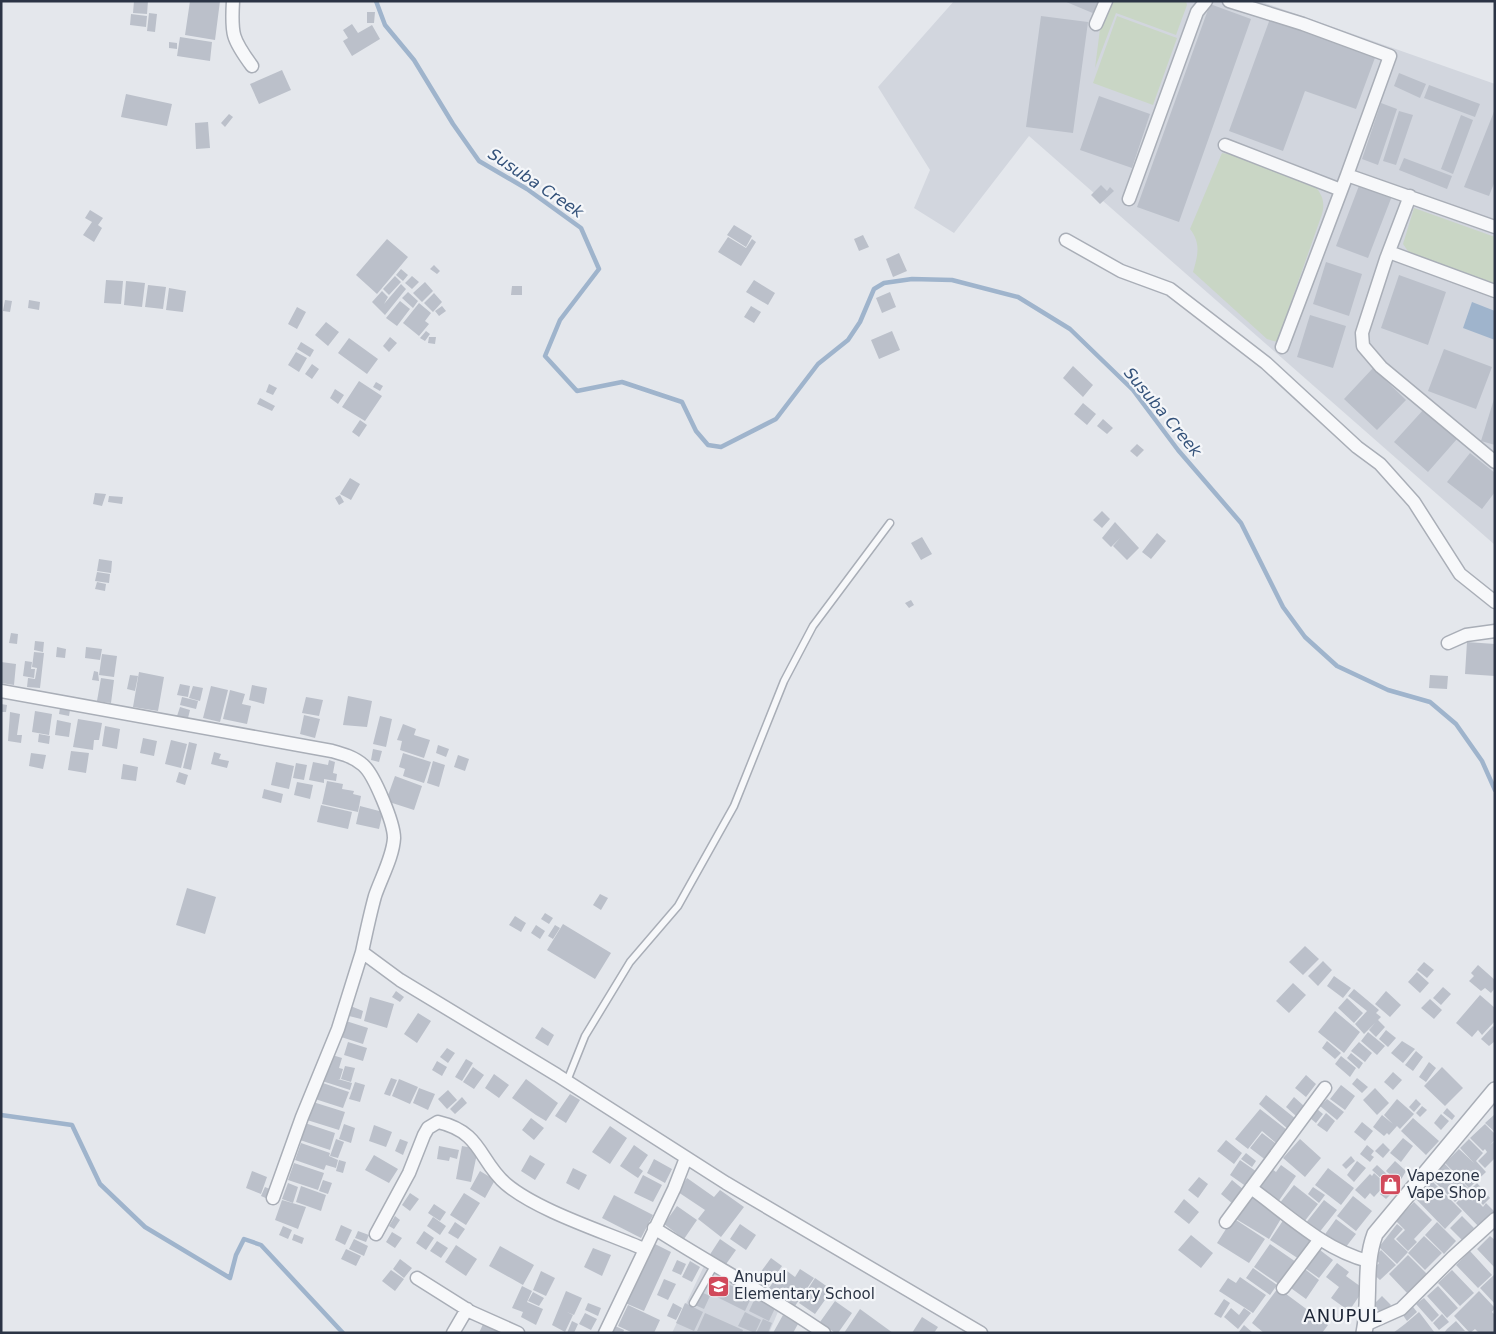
<svg xmlns="http://www.w3.org/2000/svg" width="1496" height="1334" viewBox="0 0 1496 1334" font-family="'DejaVu Sans',sans-serif">
  <style>
    .built { fill: #d2d6de }
    .green { fill: #c9d6c5 }
    .water { fill: #9fb4cc }
    .lines { fill: none; stroke-linecap: round; stroke-linejoin: round }
    .stream { stroke: #9fb4cc; stroke-width: 4.5 }
    .building { fill: #bbc0ca }
    .service-casing { stroke: #a9aeb7; stroke-width: 9 }
    .minor-casing { stroke: #a9aeb7; stroke-width: 15 }
    .tertiary-casing { stroke: #a9aeb7; stroke-width: 18 }
    .service { stroke: #f7f8fa; stroke-width: 6 }
    .minor { stroke: #f7f8fa; stroke-width: 12 }
    .tertiary { stroke: #f7f8fa; stroke-width: 15 }
    .labels { text-anchor: middle; dominant-baseline: central; stroke-width: 4.5; stroke-linejoin: round; paint-order: stroke }
    .poi-label { font-size: 15px; fill: #2b3445; stroke: #f4f6f9; text-anchor: start }
    .water-label { font-size: 16px; font-style: italic; fill: #34527a; stroke: #f4f6f9 }
    .quarter-label { font-size: 18px; letter-spacing: 1px; fill: #1d2536; stroke: #f4f6f9 }
  </style>
  <rect width="100%" height="100%" fill="#e4e7ec"/>
  <path class="built" d="M 954,1 L 1259,1 L 1495,84 L 1495,545 L 1029,136 L 954,233 L 914,208 L 930,170 L 878,87 Z
    M 704,1266 L 780,1307 L 769,1333 L 672,1333 Z"/>
  <path class="green" d="M 1113,1 L 1186,1 L 1187,5 L 1176,35 L 1116,13 L 1095,68 L 1100,29 Z
    M 1117,16 L 1177,38 L 1153,105 L 1093,83 Z
    M 1222,153 L 1233,155 L 1315,186 C 1323,196 1325,203 1322,214 L 1277,342 L 1267,339 L 1193,272 C 1198,255 1201,243 1190,229 Z
    M 1414,208 L 1495,237 L 1495,284 L 1410,254 L 1403,244 Z"/>
  <path class="water" d="M 1472,302 L 1495,311 L 1495,340 L 1463,328 Z"/>
  <g class="lines">
    <path class="stream" d="M 376,1 L 385,25 L 414,60 L 453,124 L 479,161 L 527,189 L 581,228 L 599,269 L 560,320 L 545,356 L 577,391 L 622,382 L 682,402 L 696,431 L 708,445 L 721,447 L 776,419 L 818,364 L 848,340 L 860,322 L 874,289 L 884,283 L 912,279 L 952,280 L 1018,297 L 1070,329 L 1133,390 L 1178,450 L 1241,523 L 1283,607 L 1305,637 L 1337,666 L 1388,690 L 1430,702 L 1456,724 L 1482,761 L 1495,790
      M 1,1115 L 72,1125 L 100,1184 L 145,1227 L 230,1278 L 236,1255 L 244,1239 L 261,1245 L 343,1333"/>
  </g>
  <path class="building" d="M 134,1 L 148,1 L 147,14 L 133,13 Z
    M 190,1 L 220,1 L 215,40 L 185,35 Z
    M 1064,1 L 1100,1 L 1095,14 Z
    M 1210,4 L 1251,19 L 1179,222 L 1137,207 Z
    M 367,12 L 375,12 L 374,23 L 367,23 Z
    M 149,13 L 157,14 L 155,32 L 147,31 Z
    M 131,14 L 147,16 L 146,27 L 130,25 Z
    M 1041,16 L 1088,22 L 1073,133 L 1026,127 Z
    M 1271,16 L 1376,55 L 1356,109 L 1305,91 L 1283,151 L 1229,131 Z
    M 352,24 L 358,33 L 372,25 L 380,39 L 352,56 L 343,41 L 348,38 L 343,30 Z
    M 180,37 L 212,42 L 210,61 L 177,56 Z
    M 169,42 L 177,43 L 177,49 L 169,48 Z
    M 282,70 L 291,90 L 259,104 L 250,84 Z
    M 1399,73 L 1426,84 L 1420,98 L 1394,86 Z
    M 1429,85 L 1480,104 L 1475,117 L 1424,98 Z
    M 126,94 L 172,104 L 167,126 L 121,117 Z
    M 1099,96 L 1150,114 L 1132,168 L 1080,150 Z
    M 1381,103 L 1397,109 L 1378,165 L 1362,159 Z
    M 1495,109 L 1495,181 L 1489,196 L 1464,187 Z
    M 1399,111 L 1413,115 L 1396,165 L 1383,161 Z
    M 229,114 L 233,117 L 225,127 L 221,123 Z
    M 1461,115 L 1473,120 L 1453,174 L 1441,169 Z
    M 208,122 L 210,148 L 196,149 L 195,123 Z
    M 1404,158 L 1452,176 L 1447,189 L 1399,170 Z
    M 1360,183 L 1392,196 L 1368,258 L 1336,246 Z
    M 1101,185 L 1107,191 L 1110,187 L 1114,191 L 1100,204 L 1091,195 Z
    M 90,210 L 103,218 L 98,225 L 102,228 L 94,242 L 83,235 L 92,222 L 85,218 Z
    M 734,225 L 752,236 L 746,247 L 727,235 Z
    M 863,235 L 869,247 L 859,251 L 854,239 Z
    M 728,237 L 746,248 L 752,239 L 756,242 L 741,266 L 718,252 Z
    M 387,239 L 408,257 L 377,294 L 356,275 Z
    M 899,253 L 907,271 L 893,277 L 886,259 Z
    M 1326,262 L 1362,274 L 1349,316 L 1313,304 Z
    M 434,265 L 440,271 L 437,274 L 430,269 Z
    M 401,269 L 408,275 L 403,281 L 396,275 Z
    M 1399,275 L 1446,292 L 1428,345 L 1381,328 Z
    M 395,276 L 401,282 L 389,295 L 383,289 Z
    M 412,276 L 419,282 L 412,289 L 405,283 Z
    M 106,280 L 123,281 L 121,304 L 104,303 Z
    M 754,280 L 775,293 L 768,305 L 746,292 Z
    M 126,281 L 145,283 L 142,307 L 124,305 Z
    M 425,282 L 433,291 L 422,302 L 413,293 Z
    M 401,284 L 406,289 L 385,315 L 372,302 L 382,291 L 388,297 L 384,304 Z
    M 148,285 L 166,287 L 163,309 L 145,307 Z
    M 512,286 L 522,286 L 522,295 L 511,295 Z
    M 169,288 L 186,291 L 183,312 L 166,310 Z
    M 408,292 L 418,301 L 413,308 L 402,298 Z
    M 890,292 L 896,307 L 882,313 L 876,298 Z
    M 434,293 L 442,302 L 433,312 L 424,303 Z
    M 5,300 L 12,301 L 10,312 L 3,311 Z
    M 29,300 L 40,302 L 39,310 L 28,308 Z
    M 400,301 L 410,309 L 397,326 L 386,318 Z
    M 419,303 L 431,313 L 425,321 L 429,324 L 419,336 L 403,323 Z
    M 442,306 L 446,311 L 439,316 L 435,311 Z
    M 751,306 L 761,312 L 754,323 L 744,317 Z
    M 297,307 L 306,312 L 297,329 L 288,324 Z
    M 1310,315 L 1346,326 L 1333,368 L 1297,357 Z
    M 326,322 L 339,332 L 328,346 L 315,335 Z
    M 426,331 L 430,334 L 425,341 L 420,338 Z
    M 892,331 L 900,350 L 879,359 L 871,340 Z
    M 390,337 L 397,343 L 389,352 L 383,346 Z
    M 429,337 L 436,337 L 435,344 L 428,343 Z
    M 349,338 L 378,359 L 367,374 L 338,353 Z
    M 301,342 L 314,350 L 310,357 L 297,349 Z
    M 1444,349 L 1492,367 L 1476,409 L 1428,391 Z
    M 296,352 L 307,358 L 299,372 L 288,365 Z
    M 312,364 L 319,369 L 312,379 L 305,374 Z
    M 1073,366 L 1093,385 L 1083,397 L 1063,378 Z
    M 1373,368 L 1406,400 L 1377,430 L 1344,399 Z
    M 359,381 L 382,396 L 365,421 L 342,407 Z
    M 376,382 L 383,386 L 380,391 L 373,387 Z
    M 269,384 L 277,388 L 273,395 L 266,392 Z
    M 335,389 L 344,395 L 338,404 L 330,398 Z
    M 260,398 L 275,406 L 272,411 L 257,404 Z
    M 1494,399 L 1495,399 L 1495,445 L 1481,441 Z
    M 1083,403 L 1096,414 L 1087,425 L 1074,414 Z
    M 1424,409 L 1457,439 L 1428,472 L 1394,442 Z
    M 1103,419 L 1113,428 L 1107,434 L 1097,426 Z
    M 360,420 L 367,425 L 359,437 L 352,432 Z
    M 1137,444 L 1144,450 L 1137,457 L 1130,451 Z
    M 1470,453 L 1495,473 L 1495,492 L 1482,509 L 1447,482 Z
    M 350,478 L 360,484 L 351,500 L 340,494 Z
    M 95,493 L 106,494 L 102,506 L 93,504 Z
    M 340,495 L 344,502 L 339,505 L 335,498 Z
    M 109,496 L 123,497 L 122,504 L 108,502 Z
    M 1102,511 L 1110,519 L 1102,528 L 1093,520 Z
    M 1115,522 L 1139,548 L 1127,560 L 1113,546 L 1120,538 L 1111,547 L 1102,538 Z
    M 1157,533 L 1166,541 L 1151,559 L 1142,552 Z
    M 922,537 L 932,554 L 921,560 L 911,543 Z
    M 99,559 L 112,561 L 111,573 L 97,571 Z
    M 97,572 L 110,574 L 109,583 L 95,581 Z
    M 97,582 L 106,584 L 105,591 L 95,589 Z
    M 911,600 L 914,605 L 909,608 L 905,603 Z
    M 11,633 L 18,634 L 17,644 L 9,643 Z
    M 35,641 L 44,642 L 43,652 L 34,650 Z
    M 1467,642 L 1495,644 L 1495,676 L 1465,674 Z
    M 57,647 L 66,649 L 65,658 L 56,657 Z
    M 86,647 L 102,649 L 100,660 L 85,658 Z
    M 34,652 L 44,653 L 40,688 L 27,687 L 28,678 L 35,679 L 37,668 L 32,667 Z
    M 102,654 L 117,656 L 114,677 L 99,675 Z
    M 25,661 L 32,662 L 31,669 L 35,669 L 34,678 L 23,676 Z
    M 1,662 L 16,664 L 14,685 L 1,683 Z
    M 94,671 L 98,672 L 99,681 L 92,680 Z
    M 139,672 L 164,677 L 158,711 L 133,707 Z
    M 130,675 L 138,676 L 135,691 L 127,689 Z
    M 1430,675 L 1448,676 L 1447,689 L 1429,688 Z
    M 101,678 L 114,680 L 111,703 L 97,701 Z
    M 180,684 L 190,686 L 188,697 L 177,695 Z
    M 252,685 L 267,688 L 264,704 L 249,700 Z
    M 193,686 L 203,688 L 200,701 L 189,698 Z
    M 211,686 L 228,690 L 220,722 L 203,718 Z
    M 230,690 L 245,694 L 242,704 L 251,706 L 247,724 L 223,719 Z
    M 348,696 L 372,701 L 367,727 L 343,725 Z
    M 182,697 L 198,701 L 196,709 L 180,705 Z
    M 306,697 L 323,700 L 319,716 L 302,713 Z
    M 1,704 L 7,705 L 6,712 L 1,712 Z
    M 180,707 L 190,710 L 187,722 L 176,719 Z
    M 60,708 L 70,710 L 69,716 L 59,714 Z
    M 35,711 L 52,714 L 49,735 L 32,732 Z
    M 10,712 L 20,714 L 17,735 L 22,735 L 21,743 L 8,741 Z
    M 304,715 L 320,719 L 315,738 L 300,734 Z
    M 380,716 L 392,719 L 386,747 L 373,744 Z
    M 78,719 L 102,723 L 99,740 L 94,740 L 93,750 L 73,747 Z
    M 57,720 L 71,723 L 69,737 L 55,735 Z
    M 403,724 L 416,729 L 414,735 L 430,740 L 424,758 L 400,750 L 402,741 L 397,740 Z
    M 105,726 L 120,729 L 117,749 L 102,746 Z
    M 39,734 L 50,736 L 49,744 L 38,742 Z
    M 143,738 L 157,741 L 154,756 L 140,753 Z
    M 171,740 L 187,744 L 181,768 L 165,764 Z
    M 189,742 L 197,744 L 191,770 L 183,768 Z
    M 438,745 L 449,749 L 446,757 L 436,753 Z
    M 373,749 L 382,751 L 379,762 L 371,760 Z
    M 71,751 L 89,753 L 86,773 L 68,770 Z
    M 214,752 L 221,754 L 219,759 L 229,761 L 227,768 L 211,764 Z
    M 31,753 L 46,755 L 43,769 L 29,766 Z
    M 403,753 L 431,762 L 424,783 L 403,776 L 405,769 L 399,767 Z
    M 458,755 L 469,759 L 465,771 L 454,767 Z
    M 329,760 L 335,762 L 333,773 L 337,774 L 336,781 L 324,779 L 324,783 L 309,780 L 313,762 L 328,765 Z
    M 433,761 L 445,765 L 439,787 L 427,783 Z
    M 276,762 L 294,766 L 289,789 L 271,785 Z
    M 296,763 L 307,765 L 304,780 L 293,778 Z
    M 123,764 L 138,767 L 136,781 L 121,779 Z
    M 179,772 L 188,775 L 185,785 L 176,782 Z
    M 395,776 L 422,786 L 414,810 L 386,801 Z
    M 327,781 L 343,784 L 342,789 L 354,791 L 353,794 L 361,796 L 358,812 L 322,804 Z
    M 297,782 L 313,785 L 310,799 L 294,795 Z
    M 264,789 L 283,794 L 281,803 L 262,798 Z
    M 321,805 L 352,812 L 348,829 L 317,822 Z
    M 360,806 L 383,812 L 379,829 L 356,824 Z
    M 187,888 L 216,897 L 205,934 L 176,925 Z
    M 600,894 L 608,898 L 601,910 L 593,905 Z
    M 545,913 L 553,918 L 549,924 L 541,919 Z
    M 515,916 L 526,923 L 521,932 L 509,925 Z
    M 563,924 L 611,953 L 595,979 L 547,950 Z
    M 536,925 L 545,931 L 540,939 L 531,933 Z
    M 555,925 L 560,928 L 553,939 L 548,936 Z
    M 1305,946 L 1319,959 L 1303,975 L 1289,962 Z
    M 1323,961 L 1332,970 L 1318,986 L 1308,976 Z
    M 1424,962 L 1434,970 L 1427,978 L 1417,970 Z
    M 1478,965 L 1495,980 L 1495,988 L 1491,993 L 1485,988 L 1481,991 L 1469,981 L 1474,976 L 1471,973 Z
    M 1417,972 L 1429,983 L 1420,993 L 1408,982 Z
    M 1334,976 L 1351,988 L 1343,998 L 1327,986 Z
    M 1293,983 L 1306,995 L 1289,1013 L 1276,1001 Z
    M 1443,987 L 1451,994 L 1441,1005 L 1433,998 Z
    M 1354,989 L 1379,1010 L 1376,1013 L 1381,1017 L 1378,1020 L 1385,1027 L 1376,1037 L 1369,1030 L 1375,1023 L 1364,1034 L 1355,1024 L 1367,1011 L 1348,996 Z
    M 396,991 L 404,997 L 400,1002 L 392,997 Z
    M 1386,991 L 1401,1005 L 1390,1017 L 1375,1004 Z
    M 1480,995 L 1495,1008 L 1495,1021 L 1482,1035 L 1478,1030 L 1472,1037 L 1456,1023 Z
    M 370,997 L 394,1004 L 387,1028 L 364,1021 Z
    M 1347,998 L 1363,1013 L 1354,1023 L 1338,1008 Z
    M 1430,999 L 1442,1010 L 1434,1019 L 1421,1008 Z
    M 348,1005 L 363,1011 L 361,1019 L 345,1015 Z
    M 1335,1011 L 1360,1032 L 1344,1053 L 1318,1032 Z
    M 418,1013 L 431,1021 L 417,1043 L 404,1034 Z
    M 346,1021 L 368,1028 L 363,1044 L 341,1037 Z
    M 1493,1026 L 1495,1028 L 1495,1041 L 1489,1046 L 1481,1039 Z
    M 542,1027 L 554,1035 L 548,1046 L 535,1038 Z
    M 1386,1030 L 1396,1038 L 1388,1047 L 1379,1039 Z
    M 1368,1032 L 1385,1046 L 1377,1055 L 1361,1041 Z
    M 1327,1041 L 1341,1053 L 1335,1059 L 1322,1048 Z
    M 1402,1041 L 1415,1049 L 1403,1063 L 1391,1053 Z
    M 348,1042 L 367,1048 L 363,1061 L 344,1055 Z
    M 1359,1042 L 1372,1053 L 1365,1062 L 1351,1051 Z
    M 447,1048 L 455,1053 L 448,1063 L 440,1057 Z
    M 1416,1051 L 1423,1057 L 1413,1071 L 1405,1065 Z
    M 1351,1053 L 1363,1063 L 1359,1069 L 1347,1058 Z
    M 329,1054 L 342,1058 L 339,1068 L 343,1069 L 340,1079 L 338,1079 L 352,1083 L 350,1090 L 322,1081 Z
    M 1341,1056 L 1356,1068 L 1350,1077 L 1335,1064 Z
    M 466,1059 L 473,1063 L 462,1081 L 455,1077 Z
    M 437,1061 L 447,1067 L 442,1076 L 432,1070 Z
    M 1429,1062 L 1436,1068 L 1426,1082 L 1419,1077 Z
    M 345,1066 L 355,1068 L 351,1082 L 341,1079 Z
    M 473,1067 L 484,1075 L 474,1089 L 463,1082 Z
    M 1442,1067 L 1463,1088 L 1445,1106 L 1424,1086 Z
    M 1393,1072 L 1402,1080 L 1393,1090 L 1384,1082 Z
    M 494,1074 L 509,1085 L 499,1098 L 485,1088 Z
    M 1306,1075 L 1316,1084 L 1306,1097 L 1295,1088 Z
    M 391,1078 L 397,1080 L 390,1096 L 384,1094 Z
    M 1357,1078 L 1368,1087 L 1362,1093 L 1352,1084 Z
    M 399,1079 L 418,1087 L 410,1104 L 392,1096 Z
    M 526,1079 L 558,1103 L 546,1121 L 536,1115 L 542,1105 L 536,1115 L 512,1098 Z
    M 320,1082 L 349,1092 L 343,1108 L 315,1099 Z
    M 355,1082 L 365,1085 L 360,1102 L 349,1099 Z
    M 1341,1085 L 1355,1096 L 1345,1110 L 1330,1099 Z
    M 419,1088 L 435,1094 L 428,1110 L 413,1103 Z
    M 1375,1088 L 1389,1103 L 1377,1115 L 1363,1100 Z
    M 448,1090 L 457,1100 L 447,1109 L 438,1099 Z
    M 570,1094 L 580,1100 L 566,1123 L 555,1116 Z
    M 1266,1095 L 1296,1119 L 1288,1129 L 1259,1104 Z
    M 462,1097 L 467,1103 L 455,1114 L 450,1109 Z
    M 1294,1097 L 1304,1106 L 1296,1116 L 1286,1107 Z
    M 1327,1099 L 1344,1112 L 1337,1120 L 1320,1106 Z
    M 1397,1099 L 1414,1114 L 1400,1129 L 1397,1126 L 1389,1135 L 1387,1133 L 1384,1136 L 1373,1127 L 1382,1115 L 1393,1124 L 1384,1115 Z
    M 1416,1099 L 1421,1104 L 1414,1112 L 1409,1107 Z
    M 313,1102 L 345,1112 L 339,1130 L 307,1120 Z
    M 1422,1106 L 1427,1110 L 1420,1117 L 1416,1113 Z
    M 1447,1108 L 1455,1116 L 1452,1120 L 1443,1113 Z
    M 1260,1109 L 1287,1130 L 1276,1143 L 1262,1131 L 1248,1149 L 1235,1139 Z
    M 1317,1109 L 1323,1114 L 1316,1123 L 1310,1118 Z
    M 1326,1113 L 1335,1121 L 1327,1132 L 1317,1125 Z
    M 1441,1114 L 1449,1121 L 1441,1130 L 1434,1123 Z
    M 1495,1114 L 1495,1132 L 1485,1123 Z
    M 531,1118 L 544,1128 L 534,1140 L 522,1130 Z
    M 1413,1118 L 1439,1141 L 1426,1155 L 1401,1131 Z
    M 1362,1122 L 1373,1131 L 1365,1141 L 1354,1132 Z
    M 305,1123 L 335,1133 L 330,1150 L 300,1140 Z
    M 344,1124 L 355,1128 L 351,1143 L 339,1139 Z
    M 1485,1124 L 1495,1134 L 1495,1140 L 1490,1145 L 1495,1141 L 1495,1158 L 1485,1168 L 1478,1161 L 1487,1152 L 1485,1149 L 1483,1151 L 1470,1138 Z
    M 374,1125 L 392,1132 L 386,1147 L 369,1141 Z
    M 610,1126 L 627,1138 L 610,1164 L 592,1152 Z
    M 1262,1133 L 1279,1146 L 1267,1161 L 1250,1148 Z
    M 1403,1138 L 1413,1146 L 1401,1162 L 1390,1153 Z
    M 336,1139 L 344,1142 L 338,1158 L 330,1156 Z
    M 400,1139 L 408,1142 L 403,1155 L 395,1151 Z
    M 1300,1139 L 1321,1158 L 1305,1177 L 1283,1158 Z
    M 1469,1139 L 1483,1153 L 1476,1161 L 1486,1172 L 1469,1188 L 1445,1163 L 1459,1149 L 1474,1163 L 1460,1148 Z
    M 1226,1140 L 1242,1153 L 1234,1164 L 1217,1151 Z
    M 301,1143 L 330,1153 L 329,1156 L 338,1160 L 336,1168 L 326,1165 L 324,1170 L 295,1160 Z
    M 1383,1143 L 1390,1150 L 1383,1158 L 1375,1151 Z
    M 634,1145 L 648,1155 L 639,1168 L 643,1171 L 638,1178 L 620,1166 Z
    M 1367,1145 L 1374,1151 L 1371,1155 L 1374,1157 L 1370,1162 L 1360,1154 Z
    M 439,1146 L 459,1150 L 457,1159 L 450,1157 L 449,1161 L 437,1159 Z
    M 462,1146 L 478,1149 L 471,1182 L 456,1179 Z
    M 1246,1153 L 1256,1161 L 1252,1167 L 1241,1159 Z
    M 374,1155 L 398,1169 L 389,1183 L 365,1170 Z
    M 530,1155 L 545,1164 L 535,1180 L 521,1171 Z
    M 1351,1156 L 1355,1161 L 1346,1169 L 1342,1165 Z
    M 654,1159 L 672,1169 L 665,1183 L 647,1173 Z
    M 339,1160 L 346,1162 L 343,1173 L 336,1171 Z
    M 1240,1160 L 1257,1172 L 1247,1187 L 1230,1175 Z
    M 1357,1161 L 1366,1168 L 1354,1182 L 1347,1175 Z
    M 1395,1161 L 1406,1171 L 1399,1183 L 1386,1171 Z
    M 294,1163 L 324,1173 L 318,1190 L 288,1180 Z
    M 1444,1163 L 1469,1189 L 1455,1202 L 1434,1181 L 1437,1178 L 1433,1173 Z
    M 1281,1165 L 1296,1176 L 1278,1202 L 1259,1188 L 1272,1169 L 1276,1172 Z
    M 1377,1165 L 1390,1177 L 1385,1182 L 1372,1170 Z
    M 573,1168 L 587,1175 L 579,1190 L 566,1183 Z
    M 1328,1168 L 1354,1188 L 1341,1205 L 1315,1185 Z
    M 252,1171 L 267,1177 L 261,1194 L 246,1188 Z
    M 480,1171 L 495,1180 L 485,1198 L 470,1189 Z
    M 1374,1173 L 1386,1184 L 1374,1197 L 1370,1193 L 1365,1199 L 1355,1190 L 1370,1174 L 1372,1176 Z
    M 643,1175 L 662,1185 L 653,1202 L 634,1193 Z
    M 1199,1177 L 1208,1184 L 1198,1198 L 1188,1190 Z
    M 687,1178 L 714,1197 L 720,1190 L 744,1207 L 721,1237 L 698,1219 L 705,1210 L 678,1192 Z
    M 1393,1179 L 1398,1184 L 1392,1191 L 1387,1185 Z
    M 323,1180 L 332,1183 L 328,1194 L 319,1191 Z
    M 1232,1180 L 1244,1190 L 1233,1204 L 1221,1194 Z
    M 1432,1181 L 1462,1211 L 1445,1229 L 1415,1198 Z
    M 288,1183 L 298,1187 L 293,1203 L 282,1199 Z
    M 1477,1183 L 1484,1191 L 1476,1198 L 1469,1191 Z
    M 1294,1185 L 1318,1204 L 1304,1222 L 1279,1204 Z
    M 301,1186 L 326,1195 L 321,1211 L 296,1202 Z
    M 265,1187 L 272,1190 L 268,1199 L 261,1196 Z
    M 1313,1187 L 1325,1195 L 1319,1203 L 1308,1194 Z
    M 1387,1187 L 1393,1192 L 1386,1199 L 1380,1194 Z
    M 1468,1191 L 1483,1207 L 1486,1203 L 1495,1212 L 1480,1228 L 1456,1203 Z
    M 1485,1192 L 1490,1198 L 1483,1205 L 1478,1199 Z
    M 410,1193 L 419,1199 L 410,1211 L 402,1205 Z
    M 464,1193 L 480,1203 L 466,1225 L 450,1215 Z
    M 614,1195 L 653,1215 L 641,1238 L 602,1218 Z
    M 1250,1196 L 1282,1217 L 1269,1239 L 1236,1219 Z
    M 1353,1196 L 1372,1211 L 1356,1231 L 1337,1216 Z
    M 1184,1199 L 1199,1212 L 1189,1224 L 1174,1212 Z
    M 282,1200 L 306,1207 L 298,1229 L 275,1220 Z
    M 1324,1200 L 1337,1210 L 1318,1234 L 1305,1224 Z
    M 1414,1202 L 1432,1220 L 1414,1239 L 1417,1242 L 1408,1251 L 1396,1239 L 1405,1230 L 1396,1221 Z
    M 434,1204 L 446,1212 L 440,1221 L 428,1213 Z
    M 677,1206 L 697,1220 L 684,1239 L 664,1224 Z
    M 395,1216 L 400,1220 L 394,1229 L 389,1226 Z
    M 1462,1216 L 1474,1228 L 1462,1240 L 1450,1228 Z
    M 433,1217 L 446,1226 L 440,1235 L 427,1226 Z
    M 1233,1218 L 1265,1239 L 1249,1263 L 1217,1243 Z
    M 1284,1219 L 1313,1239 L 1299,1259 L 1270,1240 Z
    M 1336,1219 L 1356,1234 L 1342,1252 L 1323,1237 Z
    M 455,1222 L 465,1229 L 458,1239 L 448,1233 Z
    M 1437,1222 L 1456,1241 L 1444,1254 L 1425,1235 Z
    M 740,1224 L 756,1235 L 746,1250 L 730,1239 Z
    M 1397,1224 L 1403,1229 L 1394,1239 L 1408,1252 L 1397,1264 L 1379,1247 Z
    M 341,1225 L 352,1230 L 345,1245 L 335,1240 Z
    M 283,1226 L 292,1230 L 288,1239 L 279,1235 Z
    M 358,1231 L 369,1235 L 366,1242 L 355,1238 Z
    M 424,1231 L 434,1238 L 426,1250 L 416,1243 Z
    M 392,1232 L 402,1238 L 395,1248 L 386,1242 Z
    M 294,1234 L 304,1238 L 302,1244 L 292,1240 Z
    M 1191,1235 L 1213,1253 L 1201,1268 L 1178,1250 Z
    M 1424,1236 L 1442,1253 L 1425,1270 L 1408,1253 Z
    M 1490,1236 L 1495,1240 L 1495,1268 L 1477,1249 Z
    M 354,1239 L 368,1246 L 364,1256 L 349,1249 Z
    M 720,1239 L 736,1250 L 724,1267 L 709,1256 Z
    M 437,1241 L 448,1248 L 441,1258 L 430,1251 Z
    M 653,1243 L 671,1252 L 644,1311 L 625,1303 Z
    M 1270,1244 L 1296,1262 L 1280,1285 L 1254,1267 Z
    M 456,1245 L 477,1259 L 466,1276 L 445,1262 Z
    M 500,1246 L 534,1265 L 523,1285 L 489,1266 Z
    M 1316,1247 L 1333,1260 L 1319,1278 L 1302,1266 Z
    M 593,1248 L 611,1255 L 602,1276 L 584,1267 Z
    M 346,1249 L 361,1256 L 356,1266 L 341,1259 Z
    M 1381,1250 L 1396,1265 L 1380,1280 L 1371,1272 L 1379,1263 L 1374,1258 Z
    M 1470,1251 L 1492,1275 L 1478,1288 L 1456,1265 Z
    M 1408,1255 L 1428,1275 L 1408,1294 L 1389,1274 Z
    M 771,1258 L 782,1266 L 768,1286 L 757,1277 Z
    M 400,1259 L 412,1268 L 404,1278 L 393,1269 Z
    M 677,1260 L 686,1264 L 681,1275 L 672,1271 Z
    M 690,1261 L 700,1267 L 692,1282 L 682,1277 Z
    M 1337,1263 L 1349,1272 L 1346,1276 L 1364,1289 L 1349,1311 L 1331,1298 L 1339,1287 L 1326,1277 Z
    M 1302,1267 L 1319,1280 L 1306,1299 L 1288,1286 Z
    M 783,1268 L 795,1277 L 800,1269 L 814,1278 L 795,1306 L 782,1296 L 785,1291 L 781,1296 L 769,1288 Z
    M 1253,1268 L 1277,1285 L 1270,1295 L 1246,1278 Z
    M 391,1270 L 404,1279 L 395,1291 L 382,1281 Z
    M 1452,1270 L 1474,1293 L 1460,1306 L 1438,1283 Z
    M 541,1271 L 555,1278 L 546,1296 L 533,1290 Z
    M 1495,1274 L 1495,1304 L 1480,1288 Z
    M 1240,1277 L 1266,1295 L 1253,1313 L 1219,1291 L 1228,1278 L 1236,1283 Z
    M 815,1278 L 832,1290 L 815,1314 L 799,1303 Z
    M 664,1279 L 676,1284 L 668,1300 L 657,1295 Z
    M 724,1282 L 752,1296 L 745,1311 L 717,1297 Z
    M 522,1286 L 532,1291 L 527,1302 L 543,1309 L 536,1325 L 521,1317 L 523,1312 L 512,1308 Z
    M 1438,1286 L 1458,1308 L 1447,1318 L 1427,1296 Z
    M 1278,1288 L 1328,1325 L 1322,1333 L 1264,1333 L 1252,1323 Z
    M 566,1291 L 582,1298 L 574,1315 L 567,1312 L 573,1315 L 565,1332 L 552,1325 Z
    M 1479,1291 L 1495,1308 L 1492,1312 L 1495,1315 L 1495,1333 L 1479,1333 L 1475,1329 L 1470,1333 L 1454,1316 Z
    M 533,1292 L 544,1298 L 539,1306 L 528,1301 Z
    M 701,1292 L 710,1296 L 704,1309 L 695,1305 Z
    M 756,1296 L 776,1306 L 769,1321 L 749,1311 Z
    M 1382,1296 L 1391,1305 L 1382,1314 L 1373,1305 Z
    M 1424,1298 L 1439,1315 L 1432,1322 L 1416,1304 Z
    M 1224,1299 L 1230,1303 L 1221,1318 L 1214,1314 Z
    M 835,1301 L 852,1313 L 838,1333 L 835,1333 L 820,1322 Z
    M 588,1303 L 601,1308 L 598,1316 L 585,1310 Z
    M 673,1303 L 682,1308 L 676,1320 L 667,1316 Z
    M 685,1303 L 703,1312 L 694,1331 L 676,1323 Z
    M 1410,1303 L 1417,1312 L 1407,1321 L 1400,1311 Z
    M 628,1305 L 660,1320 L 654,1333 L 633,1333 L 618,1326 Z
    M 1231,1308 L 1239,1315 L 1244,1308 L 1251,1313 L 1238,1329 L 1224,1317 Z
    M 860,1309 L 893,1333 L 844,1333 Z
    M 745,1312 L 761,1320 L 755,1333 L 738,1326 Z
    M 1419,1312 L 1435,1333 L 1393,1333 L 1405,1324 Z
    M 585,1313 L 597,1319 L 591,1330 L 579,1324 Z
    M 705,1313 L 743,1330 L 742,1333 L 697,1331 Z
    M 1442,1314 L 1449,1322 L 1439,1330 L 1433,1323 Z
    M 783,1315 L 798,1324 L 793,1333 L 773,1333 Z
    M 922,1317 L 938,1327 L 934,1333 L 912,1333 Z
    M 763,1319 L 772,1323 L 768,1333 L 756,1333 Z
    M 572,1321 L 578,1324 L 574,1333 L 567,1333 Z
    M 1456,1321 L 1465,1331 L 1444,1333 L 1447,1329 Z
    M 484,1322 L 504,1333 L 479,1333 Z
    M 1244,1325 L 1253,1333 L 1238,1333 Z
    M 615,1326 L 624,1330 L 623,1333 L 612,1333 Z"/>
  <g class="lines">
    <defs>
      <path id="service" d="M 567,1081 L 585,1036 L 630,962 L 678,906 L 734,806 L 784,681 L 813,626 L 890,523
        M 693,1303 L 714,1266"/>
      <path id="minor" d="M 233,1 C 231,34 232,39 252,66
        M 1229,1 L 1303,24 L 1390,56 L 1347,175 L 1495,227
        M 1096,24 L 1106,1
        M 1225,145 L 1341,190
        M 1410,196 L 1386,259 L 1362,333 L 1363,346 L 1381,367 L 1495,462
        M 1129,199 L 1197,12 L 1206,1
        M 1066,240 L 1121,271 L 1170,289 L 1266,363 L 1357,447 L 1380,464 L 1414,502 L 1460,574 L 1495,602
        M 1389,252 L 1495,291
        M 1282,347 L 1347,175
        M 1448,643 L 1466,635 L 1495,631
        M 1,691 L 332,751 C 343,754 354,757 363,765 C 374,774 394,823 394,838 C 393,857 381,878 375,896 C 370,914 366,933 362,952 L 400,980 L 557,1075 L 726,1183 L 981,1333
        M 1251,1188 C 1287,1214 1324,1250 1368,1261
        M 273,1198 L 302,1117 L 338,1029 L 362,952
        M 1226,1222 L 1325,1088
        M 654,1228 C 710,1264 769,1295 824,1333
        M 376,1234 L 409,1173 L 424,1135 L 428,1128 L 438,1122 C 482,1132 479,1161 506,1184 C 538,1211 605,1232 644,1249
        M 417,1278 L 471,1312 L 518,1333
        M 1283,1288 L 1320,1239
        M 1365,1325 L 1401,1309 L 1452,1258 L 1495,1219
        M 453,1333 L 467,1309
        M 605,1333 L 674,1189 L 686,1158"/>
      <path id="tertiary" d="M 1364,1333 C 1371,1300 1363,1266 1375,1234 L 1495,1090"/>
    </defs>
    <use href="#service" class="service-casing"/>
    <use href="#minor" class="minor-casing"/>
    <use href="#tertiary" class="tertiary-casing"/>
    <use href="#service" class="service"/>
    <use href="#minor" class="minor"/>
    <use href="#tertiary" class="tertiary"/>
  </g>
  <defs>
    <symbol id="shop-square" viewBox="-11 -11 22 22"><rect x="-9" y="-9" width="18" height="18" rx="4" fill="#d1495b" stroke="#f4f6f9"/><path d="M-5-2.5h2.3a2.7 3.5 0 0 1 5.4 0H5L5.5 6h-11ZM-1.5-2.5h3a1.5 2.3 0 0 0-3 0Z" fill="#fff"/></symbol>
    <symbol id="school-square" viewBox="-11 -11 22 22"><rect x="-9" y="-9" width="18" height="18" rx="4" fill="#d1495b" stroke="#f4f6f9"/><path d="M0-5L7-2L0 1L-7-2ZM-4 1L0 2.5L4 1V4Q0 6-4 4Z" fill="#fff"/></symbol>
  </defs>
  <g fill-rule="evenodd">
    <use href="#shop-square" x="1378" y="1172" width="25" height="25"/>
    <use href="#school-square" x="706" y="1274" width="25" height="25"/>
  </g>
  <g class="labels">
    <g class="poi-label">
      <text x="1407" y="1176">Vapezone<tspan x="1407" dy="17">Vape Shop</tspan></text>
      <text x="734" y="1277">Anupul<tspan x="734" dy="17">Elementary School</tspan></text>
    </g>
    <g class="water-label">
      <text transform="translate(536 183) rotate(34)">Susuba Creek</text>
      <text transform="translate(1163 412) rotate(50)">Susuba Creek</text>
    </g>
    <g class="quarter-label">
      <text x="1343" y="1315">ANUPUL</text>
    </g>
  </g>
  <rect width="1496" height="1334" fill="none" stroke="#2b3445" stroke-width="5"/>
</svg>
